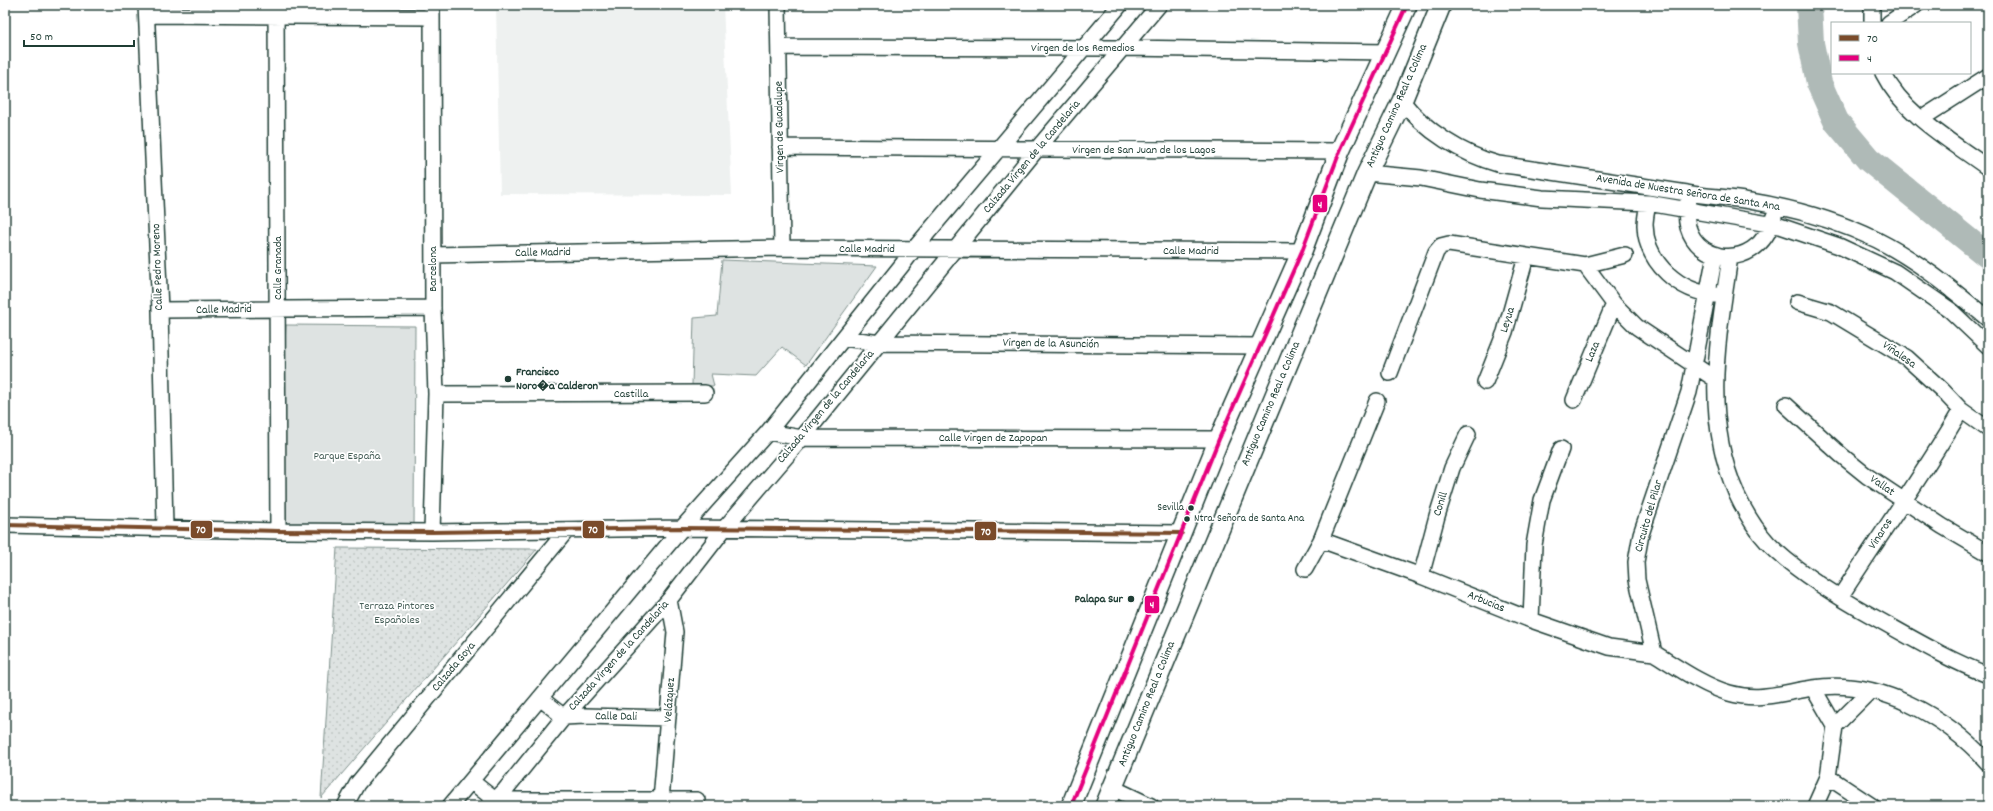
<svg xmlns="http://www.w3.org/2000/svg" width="1993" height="811" viewBox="0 0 1993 811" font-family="Dekko,sans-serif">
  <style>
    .built { fill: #eef1f0 }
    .green { fill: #dee3e2; stroke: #7e908b }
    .garden { fill: url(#garden-dots); stroke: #7e908b }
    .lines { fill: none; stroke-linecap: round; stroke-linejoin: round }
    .river { stroke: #afbab7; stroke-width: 26 }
    .minor-casing { stroke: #1f3d34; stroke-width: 18 }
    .major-casing { stroke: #1f3d34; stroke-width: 22 }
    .minor { stroke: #fff; stroke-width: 15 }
    .major { stroke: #fff; stroke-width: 19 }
    .bus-1-casing { stroke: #fff; stroke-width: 7 }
    .bus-2-casing { stroke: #fff; stroke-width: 7 }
    .bus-1 { stroke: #7a4b2a; stroke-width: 4 }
    .bus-2 { stroke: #e5007d; stroke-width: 4 }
    .poi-dot { fill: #1f3d34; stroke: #fff; stroke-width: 1.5 }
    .labels { text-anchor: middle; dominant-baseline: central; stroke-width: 3.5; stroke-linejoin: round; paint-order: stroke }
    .bus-label { font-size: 11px; fill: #1f3d34; stroke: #fff; text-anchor: end }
    .street-label { font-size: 12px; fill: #1f3d34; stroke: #fff }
    .poi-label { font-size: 12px; font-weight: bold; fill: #1f3d34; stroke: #fff; text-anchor: start }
    .park-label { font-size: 12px; fill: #455e57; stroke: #fff }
    .line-badge { stroke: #fff; stroke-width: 1.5 }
    .badge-label { font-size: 11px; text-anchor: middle; font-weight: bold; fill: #fff }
  </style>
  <defs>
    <pattern id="garden-dots" width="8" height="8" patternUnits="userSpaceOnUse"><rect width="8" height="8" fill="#dee3e2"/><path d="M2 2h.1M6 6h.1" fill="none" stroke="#bec4c2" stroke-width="1.8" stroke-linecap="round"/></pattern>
  </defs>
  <rect width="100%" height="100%" fill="#fff"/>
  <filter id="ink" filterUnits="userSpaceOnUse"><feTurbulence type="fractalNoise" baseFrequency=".025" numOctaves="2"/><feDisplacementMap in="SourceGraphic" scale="8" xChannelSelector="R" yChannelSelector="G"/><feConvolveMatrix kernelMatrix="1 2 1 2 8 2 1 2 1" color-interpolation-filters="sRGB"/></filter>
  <g filter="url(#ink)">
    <path class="built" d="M 496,5 L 723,5 L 732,195 L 500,194 Z"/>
    <path class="green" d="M 722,260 L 877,266 L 806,365 L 782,347 L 756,376 L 711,374 L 714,386 L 692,385 L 694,318 L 717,316 Z
      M 286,325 L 415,326 L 414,531 L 276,528 Z"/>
    <path class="garden" d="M 337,548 L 537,549 L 321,798 Z"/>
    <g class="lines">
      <path class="river" d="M 1809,5 L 1811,43 L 1819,83 L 1836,121 L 1868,159 L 1988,256"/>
      <defs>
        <path id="minor" d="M 146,5 L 160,310 L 165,528
          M 276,5 L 278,531
          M 432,5 L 433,308 L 436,394 L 432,532
          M 778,5 L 782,248
          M 147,15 L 431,17
          M 1872,23 L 1872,5
          M 1889,23 L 1916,5
          M 779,47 L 1124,48 L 1387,52
          M 1883,73 C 1904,115 1951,141 1988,168
          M 1402,101 C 1425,131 1462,154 1498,164 C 1561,173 1624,183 1687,193 C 1708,197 1729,197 1750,201 C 1793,208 1838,221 1877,240 C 1919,261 1953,290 1988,319
          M 1921,119 L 1988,76
          M 780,147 L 1340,151
          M 1367,173 L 1421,178 L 1480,190 L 1542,198 L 1648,203 L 1780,226 L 1839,246 L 1895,272 L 1950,310 L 1988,346
          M 1688,201 C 1674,263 1758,280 1774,216
          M 1648,203 C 1647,210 1645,218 1645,225 C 1646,264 1680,292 1716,295
          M 433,255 L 782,248 L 1302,251
          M 1715,255 L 1689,392 L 1641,534 L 1636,562 L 1637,580 L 1654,653 C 1677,667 1704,686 1729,693 C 1760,702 1784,692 1813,688 C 1879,678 1946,716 1988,763
          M 1730,257 C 1718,339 1702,416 1737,495 C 1745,512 1755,529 1768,543 C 1793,569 1840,598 1872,616 C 1910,637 1948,660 1988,675
          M 1585,265 L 1614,304 L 1637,327 L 1715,379
          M 1797,302 L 1831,312 L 1907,358 L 1942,390 L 1961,410 L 1988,429
          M 160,310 L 433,308
          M 844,338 L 880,343 L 1259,346
          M 1390,373 L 1436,252 L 1441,246 L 1449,244 L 1585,265 L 1625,255
          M 1485,382 L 1505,332 L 1526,257
          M 436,394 L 705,393
          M 1574,400 L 1614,304
          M 1786,405 L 1841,455 L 1867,476 L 1942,526 L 1988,553
          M 768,432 L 802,438 L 1219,439
          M 5,525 L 278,531 L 432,532 L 682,528 L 1182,533
          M 1321,540 L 1421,576 L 1531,620 L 1609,647 L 1654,653
          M 1305,569 L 1321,540 L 1377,401
          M 1421,576 L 1437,516 L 1452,468 L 1468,434
          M 1840,597 C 1880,535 1924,474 1961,410
          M 1531,620 L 1534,545 L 1542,500 L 1561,449
          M 1813,688 L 1835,726
          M 540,698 L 564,717 L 585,716 L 668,718
          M 1828,777 L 1872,806
          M 471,781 L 495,800 L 697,800
          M 1113,788 L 1151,806
          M 661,800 L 675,632 L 669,600
          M 345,806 L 357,784 L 567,530
          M 450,806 L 682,528 L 768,432 L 902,265 L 914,249 L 1120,5
          M 489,806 L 505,790 L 564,717 L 669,600 L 724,529 L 802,438 L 1037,149 L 1159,5
          M 1815,806 L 1828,777 L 1835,726 L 1870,691"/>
        <path id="major" d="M 1071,806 L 1219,439 L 1302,251 L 1340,151 L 1407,5
          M 1105,806 L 1367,173 L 1402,101 L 1441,5"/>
      </defs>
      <use href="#minor" class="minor-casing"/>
      <use href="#major" class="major-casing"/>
      <use href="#minor" class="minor"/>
      <use href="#major" class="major"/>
      <defs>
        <path id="bus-1" d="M 5,525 L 278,531 L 432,532 L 682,528 L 1182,533"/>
        <path id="bus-2" d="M 1071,806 L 1219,439 L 1302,251 L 1340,151 L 1407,5"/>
      </defs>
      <use href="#bus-1" class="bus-1-casing"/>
      <use href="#bus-2" class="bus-2-casing"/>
      <use href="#bus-1" class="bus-1"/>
      <use href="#bus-2" class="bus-2"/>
    </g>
  </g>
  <g class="poi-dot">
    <circle cx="508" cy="379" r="4"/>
    <circle cx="1191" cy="508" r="3.5"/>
    <circle cx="1187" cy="519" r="3.5"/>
    <circle cx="1131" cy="599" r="4"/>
  </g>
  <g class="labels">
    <g class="bus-label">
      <text x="1184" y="508">Sevilla</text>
      <text x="1194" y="519" text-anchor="start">Ntra. Señora de Santa Ana</text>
    </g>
    <g class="street-label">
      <text x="1083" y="48">Virgen de los Remedios</text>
      <text transform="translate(1397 106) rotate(-66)">Antiguo Camino Real a Colima</text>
      <text transform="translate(780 127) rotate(-91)">Virgen de Guadalupe</text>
      <text x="1144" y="150">Virgen de San Juan de los Lagos</text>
      <text transform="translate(1032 157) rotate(-50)">Calzada Virgen de la Candelaria</text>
      <text transform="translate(1688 193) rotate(9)">Avenida de Nuestra Señora de Santa Ana</text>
      <text x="867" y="249">Calle Madrid</text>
      <text x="1191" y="251">Calle Madrid</text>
      <text transform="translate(543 253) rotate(-1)">Calle Madrid</text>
      <text transform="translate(158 267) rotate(-92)">Calle Pedro Moreno</text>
      <text transform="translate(278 268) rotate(-90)">Calle Granada</text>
      <text transform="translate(433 269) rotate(-90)">Barcelona</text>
      <text transform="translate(224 310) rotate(-1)">Calle Madrid</text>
      <text transform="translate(1508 320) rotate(-73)">Leyua</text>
      <text transform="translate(1051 344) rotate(1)">Virgen de la Asunción</text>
      <text transform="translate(1593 352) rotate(-67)">Laza</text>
      <text transform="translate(1899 355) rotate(35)">Viñalesa</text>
      <text x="631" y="394">Castilla</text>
      <text transform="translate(1271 404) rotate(-67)">Antiguo Camino Real a Colima</text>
      <text transform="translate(826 407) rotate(-50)">Calzada Virgen de la Candelaria</text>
      <text x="993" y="438">Calle Virgen de Zapopan</text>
      <text transform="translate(1882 486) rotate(35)">Vallat</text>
      <text transform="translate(1441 504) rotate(-73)">Conill</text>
      <text transform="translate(1649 516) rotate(-74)">Circuito del Pilar</text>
      <text transform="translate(1881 534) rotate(-57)">Vinaros</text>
      <text transform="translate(1486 602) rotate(22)">Arbucias</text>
      <text transform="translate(619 656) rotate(-48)">Calzada Virgen de la Candelaria</text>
      <text transform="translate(454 667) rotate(-50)">Calzada Goya</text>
      <text transform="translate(670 700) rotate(-86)">Velázquez</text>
      <text transform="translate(1147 704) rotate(-68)">Antiguo Camino Real a Colima</text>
      <text transform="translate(616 717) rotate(1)">Calle Dali</text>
    </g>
    <g class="poi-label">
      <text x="516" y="372">Francisco<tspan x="516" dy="14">Noro�a Calderon</tspan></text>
      <text x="1123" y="599" text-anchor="end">Palapa Sur</text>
    </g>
    <g class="park-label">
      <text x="347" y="456">Parque España</text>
      <text x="397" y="606">Terraza Pintores<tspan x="397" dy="14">Españoles</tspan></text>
    </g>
  </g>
  <g class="line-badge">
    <rect x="1312" y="194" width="16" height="19" rx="4" fill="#e5007d"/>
    <rect x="190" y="520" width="23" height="19" rx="4" fill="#7a4b2a"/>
    <rect x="582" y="520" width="23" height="19" rx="4" fill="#7a4b2a"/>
    <rect x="974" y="521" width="23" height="20" rx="4" fill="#7a4b2a"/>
    <rect x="1144" y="595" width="16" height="19" rx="4" fill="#e5007d"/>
  </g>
  <g class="badge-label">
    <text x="1320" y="208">4</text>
    <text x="201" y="533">70</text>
    <text x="593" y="533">70</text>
    <text x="986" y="535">70</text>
    <text x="1152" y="608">4</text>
  </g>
  <rect width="1993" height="811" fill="none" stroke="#fff" stroke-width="20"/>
  <rect x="10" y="10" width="1973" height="791" fill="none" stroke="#1f3d34" stroke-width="1.5" filter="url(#ink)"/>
  <rect x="1831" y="22" width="140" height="52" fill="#ffffff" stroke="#a5b1ae"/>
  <rect x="1839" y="35" width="20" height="6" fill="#7a4b2a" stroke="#a5b1ae"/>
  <text x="1867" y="42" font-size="12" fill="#1f3d34">70</text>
  <rect x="1839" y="55" width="20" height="6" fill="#e5007d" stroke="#a5b1ae"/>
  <text x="1867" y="62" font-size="12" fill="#1f3d34">4</text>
  <path d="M24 40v6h110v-6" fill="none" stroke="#1f3d34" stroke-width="2"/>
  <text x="30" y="40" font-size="12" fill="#1f3d34" stroke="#ffffff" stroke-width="3" paint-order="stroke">50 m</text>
</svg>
